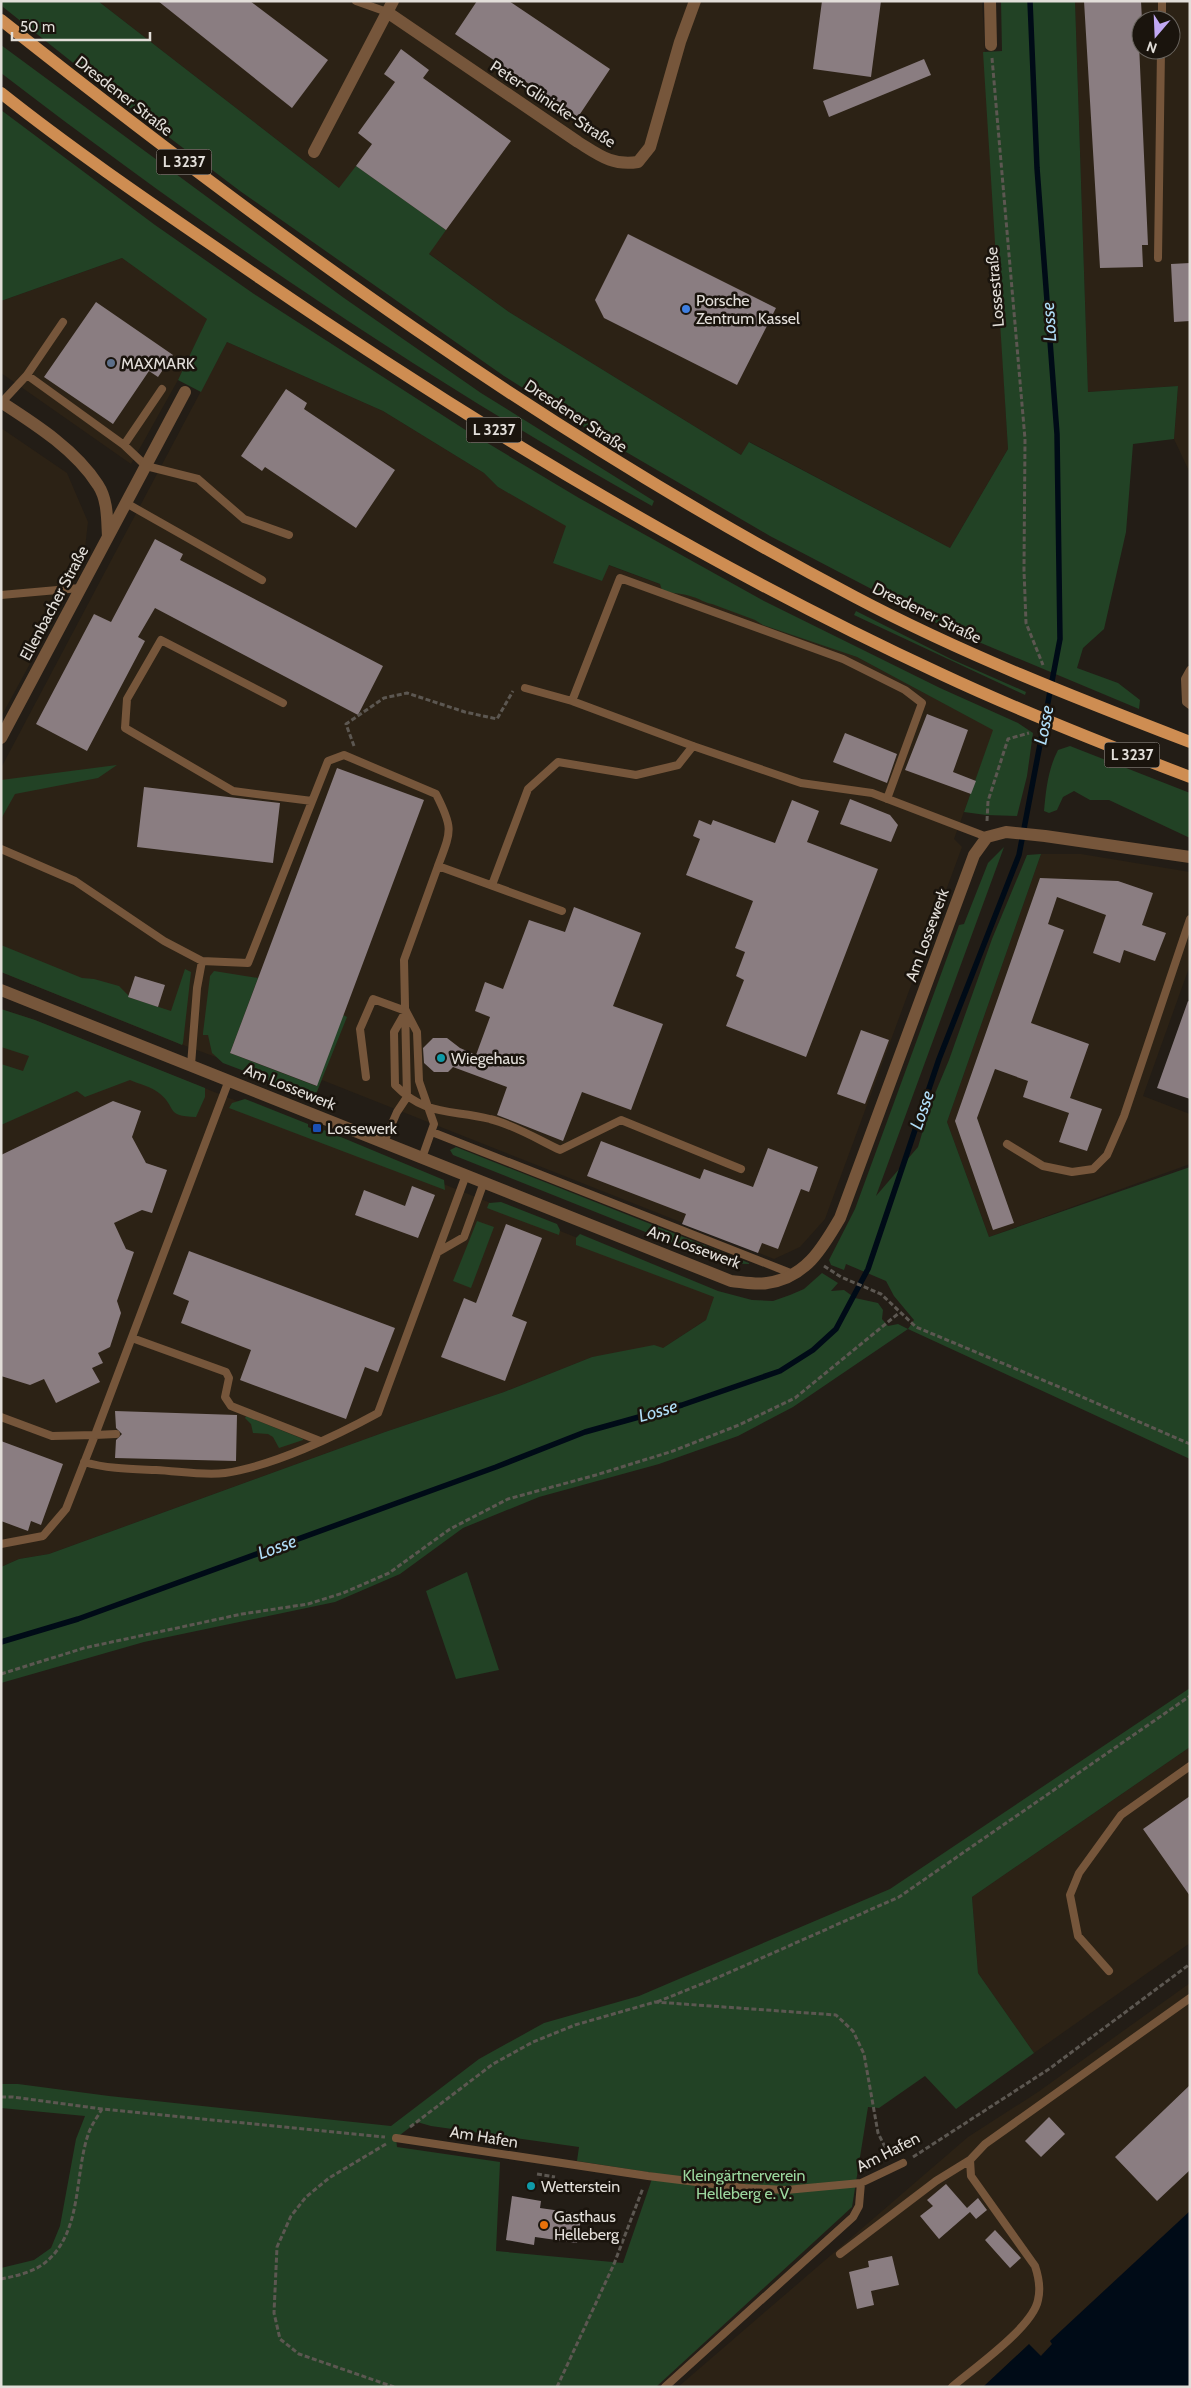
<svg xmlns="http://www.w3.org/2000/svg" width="1191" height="2388" viewBox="0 0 1191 2388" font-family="Cabin,sans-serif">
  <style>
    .built { fill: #2c2215; fill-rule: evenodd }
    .green { fill: #224225; fill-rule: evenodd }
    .water { fill: #000b17 }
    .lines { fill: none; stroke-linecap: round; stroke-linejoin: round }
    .stream { stroke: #000b17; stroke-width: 5.5 }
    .building { fill: #8a7d81 }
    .path { stroke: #5c5751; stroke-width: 3; stroke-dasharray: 5 2.5; stroke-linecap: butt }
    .lane { stroke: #76563b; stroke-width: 8 }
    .street { stroke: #76563b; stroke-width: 12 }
    .primary { stroke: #ce8d52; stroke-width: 12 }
    .shop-dot { fill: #3f7fe0; stroke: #1a140d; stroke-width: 2 }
    .service-dot { fill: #5c6f8a; stroke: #1a140d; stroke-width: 2 }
    .culture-dot { fill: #0f9aa8; stroke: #1a140d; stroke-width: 2 }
    .transit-dot { fill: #1a4fb4; stroke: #1a140d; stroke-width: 2 }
    .food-dot { fill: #e8710a; stroke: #1a140d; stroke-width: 2 }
    .labels { text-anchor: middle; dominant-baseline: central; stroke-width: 5; stroke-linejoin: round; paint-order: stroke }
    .shield { fill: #1a140d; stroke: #a6a19c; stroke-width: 1 }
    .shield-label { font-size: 15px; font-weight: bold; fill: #e2ded9 }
    .street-label { font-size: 16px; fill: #e2ded9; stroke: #1a140d }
    .poi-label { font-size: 16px; fill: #e2ded9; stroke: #1a140d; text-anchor: start }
    .park-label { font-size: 16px; fill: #9bd79e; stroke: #1a140d }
    .water-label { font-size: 18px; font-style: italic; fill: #afdcf6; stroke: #1a140d }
  </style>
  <rect width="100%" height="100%" fill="#231d16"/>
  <path class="built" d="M 98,1 L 982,1 L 1008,449 L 950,548 L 750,442 L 741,455 L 509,312 L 339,188 Z
    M 1075,1 L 1190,1 L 1190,473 L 1174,439 L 1178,386 L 1088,392 ZM 1141,20 L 1171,20 L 1171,50 L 1141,50 Z
    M 122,258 L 208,319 L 178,380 L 131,464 L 1,373 L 1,301 Z
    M 227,342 L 383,411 L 484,473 L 498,487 L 567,526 L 553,562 L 602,581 L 608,565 L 857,657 L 994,730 L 954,839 L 962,847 L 825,1219 L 800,1247 L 774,1259 L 322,1080 L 316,1094 L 175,1042 L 1,972 L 1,768 Z
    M 1,428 L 67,473 L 88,522 L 83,566 L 1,717 Z
    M 1041,854 L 1081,854 L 1190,872 L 1190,965 L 1143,1096 L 1190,1114 L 1190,1164 L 989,1237 L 947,1122 Z
    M 1,1009 L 35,1020 L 722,1296 L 706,1320 L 663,1348 L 592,1357 L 504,1392 L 385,1432 L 49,1554 L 19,1559 L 1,1567 Z
    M 1190,1747 L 1190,1943 L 1034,2053 L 978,1973 L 972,1897 Z
    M 1190,1983 L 1190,2211 L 1050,2341 L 1053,2344 L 1040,2356 L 1029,2345 L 983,2387 L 678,2387 L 968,2137 L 1038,2092 Z"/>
  <path class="green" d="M 1,1 L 98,1 L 339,188 L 356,166 L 446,230 L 429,254 L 509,312 L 741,455 L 749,442 L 950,548 L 1008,449 L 983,52 L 1002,51 L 1001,1 L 1075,1 L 1088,392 L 1178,386 L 1174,439 L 1133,444 L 1126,532 L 1104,629 L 1083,648 L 1077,668 L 1118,683 L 1140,700 L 1139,709 L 950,630 L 770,536 L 597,435 L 504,376 L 240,191 L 121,101 L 3,7 Z
    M 1,45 L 344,298 L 481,393 L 654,501 L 652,506 C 425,379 208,232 1,73 Z
    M 1,110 L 155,225 L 254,294 L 464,429 L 579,498 L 764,601 L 940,688 L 1018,723 L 1033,733 L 1027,776 L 1017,816 L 986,815 L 964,812 L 993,730 L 857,657 L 763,625 L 755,620 L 712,604 C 705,603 700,599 693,597 C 683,593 673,594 662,590 L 660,584 L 609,565 L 602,581 L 553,563 L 566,526 L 498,487 L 484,473 L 383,411 L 227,342 L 201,392 L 178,380 L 207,319 L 122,258 L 1,301 Z
    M 856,611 L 951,659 L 1026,692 L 1025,695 L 854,615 Z
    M 1070,746 L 1190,793 L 1190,838 L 1109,800 L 1090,800 L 1074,791 L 1063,797 L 1057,810 L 1049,813 L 1044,811 C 1046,790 1048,769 1058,750 Z
    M 117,765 L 98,778 L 15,794 L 1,819 L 1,780 Z
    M 1004,847 L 876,1196 L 918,1147 L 931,1103 L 949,1060 L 992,939 L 1027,855 L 1041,854 L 947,1122 L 989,1237 L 1190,1167 L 1190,1459 L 908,1329 L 793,1407 L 738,1436 L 659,1464 L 539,1497 L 463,1528 L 400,1574 L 335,1602 L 144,1642 L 1,1683 L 1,1567 L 19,1559 L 49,1554 L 385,1432 L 504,1392 L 592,1357 L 654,1345 L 663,1348 L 706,1320 L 714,1297 L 576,1245 L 576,1238 L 580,1234 L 718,1291 L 752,1300 L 773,1301 L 790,1295 L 804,1289 L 822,1273 L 838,1283 L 831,1291 L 844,1290 L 855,1298 L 878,1303 L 883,1310 L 882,1319 L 888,1326 L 898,1324 L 908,1329 L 914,1320 L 894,1296 L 886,1281 L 846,1264 L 844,1270 L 831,1265 L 829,1260 L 855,1209 L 959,925 L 964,924 L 988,863 Z
    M 1,945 L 82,978 L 94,979 L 119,986 L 131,998 L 171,1011 L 185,969 L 191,972 L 183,1043 L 182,1045 L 175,1042 L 1,972 Z
    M 214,971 L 258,978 L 230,1053 L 316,1086 L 343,1015 L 347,1017 L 316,1094 L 312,1097 L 223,1063 L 212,1053 L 208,1035 L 203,1035 L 203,1033 L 210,976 Z
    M 1,1009 L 35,1020 L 205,1088 L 205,1097 L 196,1117 C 164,1116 178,1108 159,1093 C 152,1087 139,1084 130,1080 L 85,1097 L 77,1091 L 1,1125 L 1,1064 L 23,1071 L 29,1056 L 1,1047 Z
    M 245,1099 L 308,1124 L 308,1127 L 322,1133 L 324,1130 L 444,1180 L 445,1190 L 229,1108 L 232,1103 Z
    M 456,1147 L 749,1263 L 749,1264 L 723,1263 L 453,1155 L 450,1150 Z
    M 501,1202 L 557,1224 L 560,1230 L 559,1235 L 487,1208 L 489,1203 Z
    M 477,1221 L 494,1227 L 471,1288 L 453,1281 Z
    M 246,1416 L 303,1439 L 303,1440 L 279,1448 L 273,1437 L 268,1434 L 253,1433 L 251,1424 L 245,1418 Z
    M 467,1572 L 499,1670 L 456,1679 L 426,1591 Z
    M 1190,1688 L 1190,1747 L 972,1897 L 978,1973 L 1034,2053 L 956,2109 L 925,2076 L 879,2108 L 868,2107 L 852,2207 L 656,2387 L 1,2387 L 1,2268 L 34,2260 L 51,2248 L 60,2226 L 76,2139 L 85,2116 L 1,2108 L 1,2084 L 18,2084 L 109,2096 L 391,2126 L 479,2059 L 544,2023 L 639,1996 L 890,1889 ZM 417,2122 L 431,2126 L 579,2147 L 577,2161 L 654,2173 L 623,2263 L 496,2251 L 500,2162 L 397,2147 L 396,2138 Z"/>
  <path class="water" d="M 1190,2211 L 1190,2387 L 983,2387 L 1029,2344 L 1041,2356 L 1052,2344 L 1050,2341 Z"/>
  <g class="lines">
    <path class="stream" d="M 1,1642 L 78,1619 L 496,1467 L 585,1432 L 682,1405 L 780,1371 L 813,1350 L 836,1329 L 868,1269 L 939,1059 L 1019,855 L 1060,639 L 1057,434 L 1037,168 L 1030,1"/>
  </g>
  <path class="building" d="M 158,1 L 250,1 L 328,60 L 292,108 Z
    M 477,1 L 509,1 L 610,69 L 578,117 L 455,34 Z
    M 822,1 L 881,1 L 871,77 L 813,69 Z
    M 1084,1 L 1141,1 L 1142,20 L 1141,44 L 1139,44 L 1148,245 L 1142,245 L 1143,267 L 1100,268 Z
    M 401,49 L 429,70 L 423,78 L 511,141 L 446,230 L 356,166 L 372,144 L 358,133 L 395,82 L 384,74 Z
    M 924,59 L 931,75 L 829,117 L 823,101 Z
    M 628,234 L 776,308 L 737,385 L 604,318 L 595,300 Z
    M 1190,263 L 1190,321 L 1174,322 L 1171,264 Z
    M 96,302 L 173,355 L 158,377 L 149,371 L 113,424 L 44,377 Z
    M 286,389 L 307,403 L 304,409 L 395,470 L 356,528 L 265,467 L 262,471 L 241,456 Z
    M 155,539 L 183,554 L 180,560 L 383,666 L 358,715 L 155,608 L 138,637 L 145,641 L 87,751 L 36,724 L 94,614 L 111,622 Z
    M 927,714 L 968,730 L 953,772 L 976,781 L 971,794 L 905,770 Z
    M 845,733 L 897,754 L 887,783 L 833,762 Z
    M 337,768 L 424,800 L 317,1086 L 230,1053 Z
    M 144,787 L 280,803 L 273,863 L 137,847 Z
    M 850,799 L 890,815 L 898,825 L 891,842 L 840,824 Z
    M 792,800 L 819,811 L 807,842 L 878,869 L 806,1057 L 726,1026 L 744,980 L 736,976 L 745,952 L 735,948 L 753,901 L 686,875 L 700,839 L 693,836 L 699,820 L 711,825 L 713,820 L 775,843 Z
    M 1040,878 L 1118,881 L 1153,893 L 1142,925 L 1166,933 L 1155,961 L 1124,950 L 1120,963 L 1093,953 L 1106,915 L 1057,897 L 1048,924 L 1064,930 L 1031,1023 L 1089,1044 L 1070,1098 L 1102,1109 L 1087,1151 L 1059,1142 L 1069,1113 L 1023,1097 L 1028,1081 L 995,1069 L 977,1118 L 1014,1223 L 993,1230 L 955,1121 Z
    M 574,907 L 641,933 L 613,1006 L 663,1024 L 631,1110 L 582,1092 L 563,1141 L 497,1115 L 507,1087 L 453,1067 L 448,1072 L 434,1072 L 424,1063 L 423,1048 L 433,1038 L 447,1038 L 460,1048 L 476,1055 L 490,1017 L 475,1011 L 485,982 L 503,989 L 529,920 L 565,932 Z
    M 135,976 L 165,985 L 158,1007 L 128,997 Z
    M 1188,1001 L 1190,1002 L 1190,1099 L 1157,1088 Z
    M 861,1030 L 889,1040 L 865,1104 L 837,1094 Z
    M 113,1101 L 141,1111 L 132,1137 L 146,1163 L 167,1170 L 152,1213 L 142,1210 L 114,1223 L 126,1249 L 134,1252 L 117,1301 L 121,1313 L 110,1347 L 98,1353 L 103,1363 L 92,1368 L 100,1382 L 56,1403 L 44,1379 L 30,1385 L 1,1376 L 1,1155 Z
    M 601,1141 L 700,1179 L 704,1169 L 753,1187 L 768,1148 L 818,1167 L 809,1192 L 801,1189 L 778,1249 L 762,1243 L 758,1253 L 682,1224 L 686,1214 L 587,1176 Z
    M 412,1186 L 435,1195 L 418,1238 L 355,1215 L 364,1190 L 405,1206 Z
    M 506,1224 L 542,1238 L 512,1316 L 527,1322 L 505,1381 L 441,1357 L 464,1298 L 476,1303 Z
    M 189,1251 L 395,1328 L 378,1372 L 365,1367 L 346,1419 L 240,1380 L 251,1350 L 181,1323 L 189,1301 L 173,1294 Z
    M 115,1411 L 237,1415 L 236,1461 L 115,1458 L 116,1440 L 122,1434 L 116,1428 Z
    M 1,1441 L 63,1464 L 41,1525 L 31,1521 L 28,1531 L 1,1521 Z
    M 1190,1796 L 1190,1896 L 1143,1829 Z
    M 1190,2085 L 1190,2170 L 1157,2201 L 1115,2157 Z
    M 1049,2117 L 1065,2134 L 1041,2157 L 1025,2141 Z
    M 946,2184 L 967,2208 L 978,2198 L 987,2210 L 976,2219 L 970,2212 L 939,2239 L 920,2216 L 933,2206 L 927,2200 Z
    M 512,2196 L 541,2201 L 540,2208 L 582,2214 L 577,2243 L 535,2237 L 534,2245 L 506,2240 Z
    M 995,2230 L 1021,2258 L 1010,2268 L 985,2240 Z
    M 892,2256 L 899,2285 L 871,2291 L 874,2305 L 857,2309 L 849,2272 L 869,2267 L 868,2261 Z"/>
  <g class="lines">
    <path class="path" d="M 992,58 L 1025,439 L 1024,570 L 1026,623 L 1043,665
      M 354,746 L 346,724 L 384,698 L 407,693 L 465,712 L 497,719 L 513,691
      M 987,821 L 988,801 L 1008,739 L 1029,733
      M 824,1266 L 841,1277 L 881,1294 L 916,1327 L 1064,1389 L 1190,1444
      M 1,1674 L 84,1648 L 242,1614 L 308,1604 L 343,1593 L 389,1573 L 450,1529 L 508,1499 L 596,1475 L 673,1451 L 739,1425 L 795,1398 L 899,1313
      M 657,2002 L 719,1977 L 899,1897 L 1190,1696
      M 1,2097 L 13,2097 L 102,2109 L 385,2137
      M 410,2127 L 493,2064 L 533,2042 L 575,2025 L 655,2002 L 836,2015 L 853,2031 L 864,2054 L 878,2133 L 890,2157
      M 386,2144 L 329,2178 L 306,2197 L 291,2216 L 277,2247 L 274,2313 L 280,2339 L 299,2354 L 394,2387
      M 913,2157 L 1049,2069 L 1190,1964
      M 537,2174 L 555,2177
      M 1,2279 C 16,2276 35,2272 47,2261 C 83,2230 74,2173 89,2132 C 92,2124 98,2116 102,2109
      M 557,2387 L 614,2264 L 643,2188"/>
    <path class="lane" d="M 356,1 L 387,12
      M 1162,20 L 1162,1
      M 1158,258 L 1161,50
      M 27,375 L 63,322
      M 2,402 L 27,375 L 124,445 L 162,389
      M 124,445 L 146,466 L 198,479 L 244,519 L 289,535
      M 126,503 L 262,580
      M 1,595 L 80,588
      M 1190,670 L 1185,679 L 1186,702 L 1190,705
      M 525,688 L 572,701 L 693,746 L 801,783 L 872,793 L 987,837
      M 572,701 L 620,578 L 843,659 L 905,690 L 922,703 L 887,799
      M 283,703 L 161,640 L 127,699 L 125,728 L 233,791 L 312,801
      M 1,849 L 75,881 L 164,941 L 202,961
      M 492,885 L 528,789 L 558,762 L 636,775 L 678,765 L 693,746
      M 191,1065 L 197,988 L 202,961 L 248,963 L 328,761 L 344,755 L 436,794 C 454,829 451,831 438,866
      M 366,1077 L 360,1029 L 373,999 L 406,1011
      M 432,1132 L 793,1274
      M 384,1142 L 397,1112 L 407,1097 L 404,960 L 438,866 L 562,911
      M 1007,1144 L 1043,1166 L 1072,1172 L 1093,1169 L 1107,1155 L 1124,1116 L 1190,919
      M 422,1158 L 434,1124 L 420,1084 L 419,1081 L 417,1032 L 406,1011 L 394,1032 L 395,1085 C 426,1117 451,1109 490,1119 C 512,1124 539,1140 560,1150 L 621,1120 L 741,1169
      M 438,1252 L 464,1237 L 484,1182
      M 132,1338 L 226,1372 L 229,1378 L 225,1397 L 231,1406 L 320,1441
      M 1,1417 L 52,1436 L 95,1435 L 229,1080
      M 84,1462 C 108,1469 132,1469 156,1470 C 178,1471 204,1476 225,1473 C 273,1466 336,1436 378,1413 L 466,1175
      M 1,1544 L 43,1536 L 66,1509 L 95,1435 L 116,1434
      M 1109,1971 L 1078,1936 L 1070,1895 L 1079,1873 L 1121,1815 L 1190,1766
      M 396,2138 L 648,2176 L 745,2188 L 786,2190 L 861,2183 L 903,2163
      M 840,2254 L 936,2181 L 970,2160
      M 665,2387 L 853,2217 L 859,2206 L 861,2183
      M 952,2387 C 974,2368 1033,2327 1038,2300 C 1041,2288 1039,2278 1035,2266 L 971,2176 L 970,2160 L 985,2144 L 1190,1998"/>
    <path class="street" d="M 990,1 L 991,45
      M 387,12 L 578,142 C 599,155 612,166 638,162 L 650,147 L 680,42 L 695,1
      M 314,152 L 393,1
      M 1,402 C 35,424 76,450 98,485 C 108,500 107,520 108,537
      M 1,738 L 185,392
      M 1,990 L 731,1281 C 742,1282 756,1285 767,1283 C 805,1278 822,1249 840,1218 L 974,855 L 987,837 L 1006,832 L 1045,836 L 1190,857"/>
    <path class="primary" d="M 1,20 C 271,234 550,437 855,597 C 963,654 1076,698 1190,742
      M 1,93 C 84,159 173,218 260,278 C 476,426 703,564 941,674 C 1022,712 1106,745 1190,777"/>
  </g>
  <circle class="shop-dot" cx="686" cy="309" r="5"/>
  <circle class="service-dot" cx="111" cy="363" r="5"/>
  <g class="culture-dot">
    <circle cx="441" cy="1058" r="5"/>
    <circle cx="531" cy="2186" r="5"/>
  </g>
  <rect class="transit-dot" x="312" y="1123" width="10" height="10" rx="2.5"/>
  <circle class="food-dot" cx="544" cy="2225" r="5"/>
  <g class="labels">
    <g class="shield">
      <rect x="156.5" y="149.5" width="55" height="25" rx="4"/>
      <rect x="466.5" y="417.5" width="55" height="25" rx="4"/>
      <rect x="1104.5" y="742.5" width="55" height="25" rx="4"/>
    </g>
    <g class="shield-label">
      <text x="184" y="162">L 3237</text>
      <text x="494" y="430">L 3237</text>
      <text x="1132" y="755">L 3237</text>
    </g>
    <g class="street-label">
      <text transform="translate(124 96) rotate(38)">Dresdener Straße</text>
      <text transform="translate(553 104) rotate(33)">Peter-Glinicke-Straße</text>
      <text transform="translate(995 287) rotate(-95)">Lossestraße</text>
      <text transform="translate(576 416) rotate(33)">Dresdener Straße</text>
      <text transform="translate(54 603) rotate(-62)">Ellenbacher Straße</text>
      <text transform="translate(927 613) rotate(26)">Dresdener Straße</text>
      <text transform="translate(927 935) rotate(-70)">Am Lossewerk</text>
      <text transform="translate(290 1087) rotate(22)">Am Lossewerk</text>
      <text transform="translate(694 1247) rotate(20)">Am Lossewerk</text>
      <text transform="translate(484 2137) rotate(9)">Am Hafen</text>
      <text transform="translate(888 2152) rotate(-27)">Am Hafen</text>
    </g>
    <g class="poi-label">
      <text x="696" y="300">Porsche<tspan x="696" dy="18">Zentrum Kassel</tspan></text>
      <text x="121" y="363">MAXMARK</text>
      <text x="451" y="1058">Wiegehaus</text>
      <text x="327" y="1128">Lossewerk</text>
      <text x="541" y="2186">Wetterstein</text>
      <text x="554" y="2216">Gasthaus<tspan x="554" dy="18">Helleberg</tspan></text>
    </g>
    <g class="park-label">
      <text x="744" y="2175">Kleingärtnerverein<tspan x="744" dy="18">Helleberg e. V.</tspan></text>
    </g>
    <g class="water-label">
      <text transform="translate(1049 322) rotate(-94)">Losse</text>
      <text transform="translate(1044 725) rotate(-79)">Losse</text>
      <text transform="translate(922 1110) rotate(-71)">Losse</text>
      <text transform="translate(658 1411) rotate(-16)">Losse</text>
      <text transform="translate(277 1547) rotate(-20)">Losse</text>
    </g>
  </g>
  <rect width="1191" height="2388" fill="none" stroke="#e2ded9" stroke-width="5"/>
  <g transform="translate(1156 35) rotate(199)"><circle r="24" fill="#1a140d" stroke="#6a655f"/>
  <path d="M0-4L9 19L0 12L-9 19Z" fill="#c1a8f3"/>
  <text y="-8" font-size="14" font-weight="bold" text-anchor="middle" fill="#e2ded9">N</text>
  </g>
  <path d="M12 32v8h138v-8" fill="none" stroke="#e2ded9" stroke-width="2.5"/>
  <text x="20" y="32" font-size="15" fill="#e2ded9" stroke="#1a140d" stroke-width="4" paint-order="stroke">50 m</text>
</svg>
